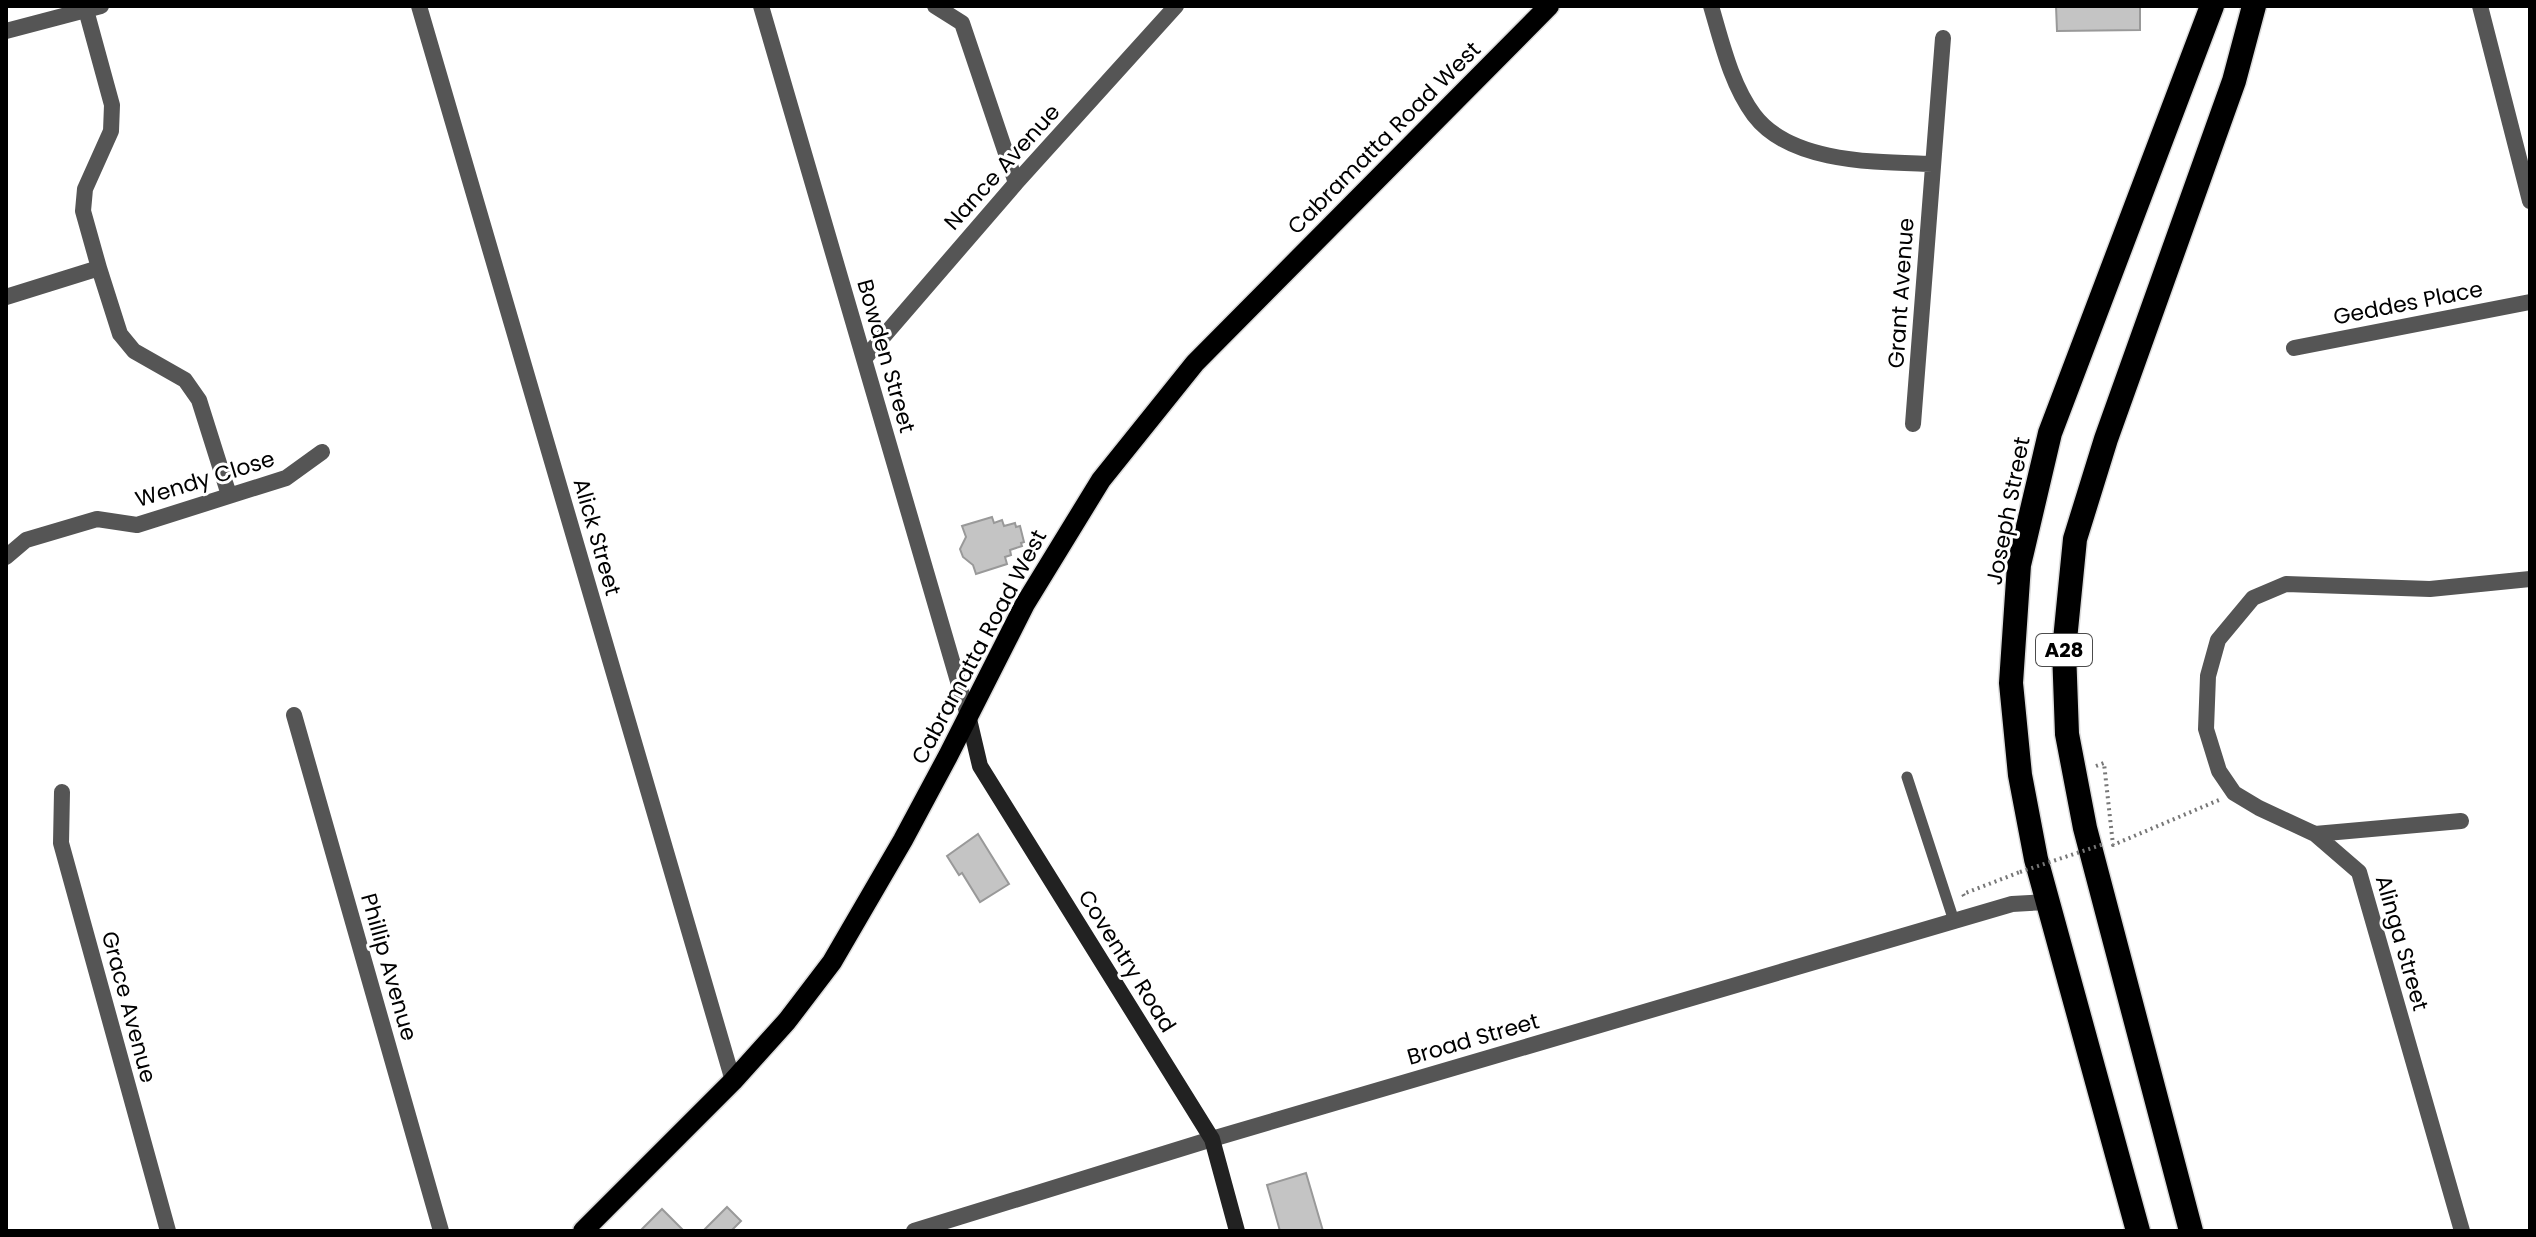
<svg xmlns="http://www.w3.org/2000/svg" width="2536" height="1237" viewBox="0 0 2536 1237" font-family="Poppins,sans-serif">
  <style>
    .building { fill: #c4c4c4; stroke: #999; stroke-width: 2 }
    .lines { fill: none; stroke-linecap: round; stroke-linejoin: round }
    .primary-casing { stroke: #dbdbdb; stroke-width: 23 }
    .highway-casing { stroke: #dbdbdb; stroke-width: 27 }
    .path { stroke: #777; stroke-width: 4; stroke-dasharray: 2 4; stroke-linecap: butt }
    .lane { stroke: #555; stroke-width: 11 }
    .street { stroke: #555; stroke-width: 16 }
    .secondary { stroke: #222; stroke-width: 16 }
    .primary { stroke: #000; stroke-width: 20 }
    .highway { stroke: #000; stroke-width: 24 }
    .path-bridge { stroke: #777; stroke-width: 4; stroke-dasharray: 2 4; stroke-linecap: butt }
    .labels { text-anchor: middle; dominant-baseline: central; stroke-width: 6; stroke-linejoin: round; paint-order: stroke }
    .shield { fill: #fff; stroke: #4c4c4c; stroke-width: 2 }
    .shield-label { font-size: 20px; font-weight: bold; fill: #000 }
    .street-label { font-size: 22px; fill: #000; stroke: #fff }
  </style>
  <rect width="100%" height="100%" fill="#fff"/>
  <path class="building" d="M 2056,6 L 2140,6 L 2140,30 L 2057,31 Z
    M 992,517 L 994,523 L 1002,520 L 1004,526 L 1015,523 L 1016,527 L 1020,526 L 1024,542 L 1021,543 L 1022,546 L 1010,550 L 1011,555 L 1005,557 L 1007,564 L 976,574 L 973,565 L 963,557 L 960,549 L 966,537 L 962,526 Z
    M 978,834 L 1009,884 L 980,902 L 962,873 L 959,875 L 947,856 Z
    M 1306,1173 L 1323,1231 L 1280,1231 L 1267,1185 Z
    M 727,1207 L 741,1221 L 731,1231 L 703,1231 Z
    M 662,1209 L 684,1231 L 640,1231 Z"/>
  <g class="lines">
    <defs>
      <path id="primary" d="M 583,1231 L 733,1081 L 787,1021 L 832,962 L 903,840 L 948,756 L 1025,604 L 1101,480 L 1195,363 L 1549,6"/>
      <path id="highway" d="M 2138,1231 L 2036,859 L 2020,775 L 2011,683 L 2019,565 L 2050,433 L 2212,6
        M 2191,1231 L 2085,828 L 2067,734 L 2064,650 L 2075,539 L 2106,439 L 2234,81 L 2254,6"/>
    </defs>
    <use href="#primary" class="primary-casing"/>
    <use href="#highway" class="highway-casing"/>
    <path class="path" d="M 2096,766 L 2104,763 L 2113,845 L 2219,800
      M 1964,896 L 1963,894 L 2020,872"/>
    <path class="lane" d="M 1907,777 L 1954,921"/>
    <path class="street" d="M 419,6 L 733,1081
      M 761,6 L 969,719
      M 935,6 L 962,23 L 1016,183
      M 1711,6 C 1722,43 1731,84 1754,115 C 1791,164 1878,162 1933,164
      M 2480,6 L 2530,201
      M 86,10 L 112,105 L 111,131 L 85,189 L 83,211 L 99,268 L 120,334 L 134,351 L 185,380 L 199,400 L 229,495
      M 6,31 L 101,6
      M 6,297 L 99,268
      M 2294,348 L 2530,302
      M 864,359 L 1016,183 L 1176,6
      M 1913,424 L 1943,38
      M 6,557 L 26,540 L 97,519 L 137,525 L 286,478 L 322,452
      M 294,715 L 441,1231
      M 62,792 L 61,843 L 168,1231
      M 2315,834 L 2461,821
      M 914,1231 L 1212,1139 L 1954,921 L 2012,904 L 2047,902
      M 2462,1231 L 2359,872 L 2315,834 L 2259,808 L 2234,793 L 2219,771 L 2206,729 L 2208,676 L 2218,640 L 2253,598 L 2286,584 L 2430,589 L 2530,579"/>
    <path class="secondary" d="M 969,719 L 980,766 L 1212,1139 L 1237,1231"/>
    <use href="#primary" class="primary"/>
    <use href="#highway" class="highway"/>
    <path class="path-bridge" d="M 2020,872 L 2104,844"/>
  </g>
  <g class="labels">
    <rect class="shield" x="2036" y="634" width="56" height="32" rx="6"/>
    <g class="shield-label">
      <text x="2064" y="650">A28</text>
    </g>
    <g class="street-label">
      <text transform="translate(1384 138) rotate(-45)">Cabramatta Road West</text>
      <text transform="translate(1002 167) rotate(-48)">Nance Avenue</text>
      <text transform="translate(1901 293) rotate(-86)">Grant Avenue</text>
      <text transform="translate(2408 303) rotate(-11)">Geddes Place</text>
      <text transform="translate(886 356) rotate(74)">Bowden Street</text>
      <text transform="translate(205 479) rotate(-17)">Wendy Close</text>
      <text transform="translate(2008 511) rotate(-79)">Joseph Street</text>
      <text transform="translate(597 537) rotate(74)">Alick Street</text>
      <text transform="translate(979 647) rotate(-62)">Cabramatta Road West</text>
      <text transform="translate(2402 943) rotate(74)">Alinga Street</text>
      <text transform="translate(1127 961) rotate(58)">Coventry Road</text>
      <text transform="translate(389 967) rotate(74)">Phillip Avenue</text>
      <text transform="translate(129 1007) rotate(75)">Grace Avenue</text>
      <text transform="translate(1473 1039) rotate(-16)">Broad Street</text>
    </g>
  </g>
  <rect width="2536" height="1237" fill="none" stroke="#000000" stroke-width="16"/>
</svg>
